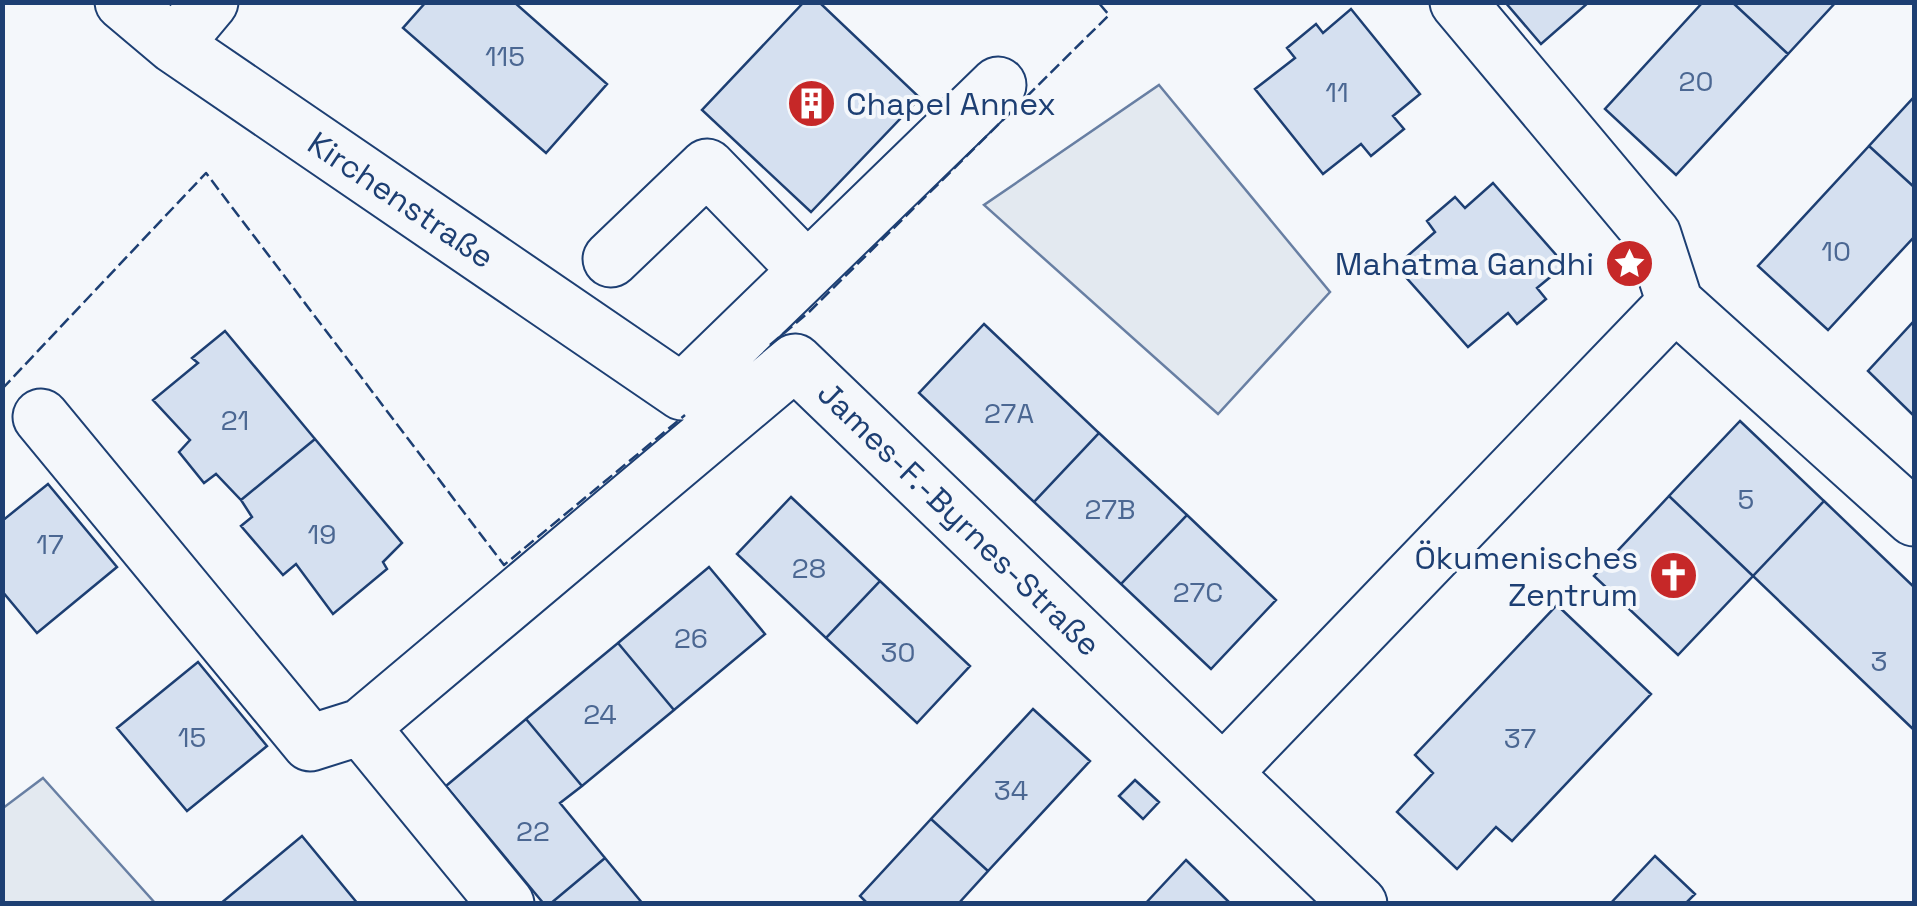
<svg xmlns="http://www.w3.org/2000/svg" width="1917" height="906" viewBox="0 0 1917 906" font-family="'Space Grotesk',sans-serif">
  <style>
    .green { fill: #e3e9f0; stroke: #687fa3; stroke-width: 2.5 }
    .building { fill: #d5e0f0; stroke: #1d3f73; stroke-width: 2.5 }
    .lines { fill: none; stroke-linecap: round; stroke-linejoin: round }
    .minor-casing { stroke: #1d3f73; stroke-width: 59 }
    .minor { stroke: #f4f7fb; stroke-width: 55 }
    .fence { stroke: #1d3f73; stroke-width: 2.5; stroke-dasharray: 12 5; stroke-linecap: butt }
    .labels { text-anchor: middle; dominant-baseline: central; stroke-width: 8; stroke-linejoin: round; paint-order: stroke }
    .number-label { font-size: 28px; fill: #4b6792 }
    .poi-label { font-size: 32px; fill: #1d3f73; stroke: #f4f7fb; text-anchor: end }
    .street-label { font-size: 32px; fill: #1d3f73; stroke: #f4f7fb }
  </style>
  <rect width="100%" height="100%" fill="#f4f7fb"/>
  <path class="green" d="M 1159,85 L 1330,292 L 1218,414 L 984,205 Z
    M 43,778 L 155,903 L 3,903 L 3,808 Z"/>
  <path class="building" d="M 426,2 L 514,2 L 607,84 L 546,153 L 403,28 Z
    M 804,2 L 819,2 L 920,98 L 811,212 L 702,110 Z
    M 1505,2 L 1589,2 L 1541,44 Z
    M 1703,2 L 1732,2 L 1788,54 L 1676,175 L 1605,109 Z
    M 1732,2 L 1836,2 L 1788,54 Z
    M 1351,9 L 1420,94 L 1393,116 L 1404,129 L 1371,156 L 1361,144 L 1323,174 L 1255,89 L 1295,58 L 1287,48 L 1316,24 L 1323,33 Z
    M 1914,97 L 1914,187 L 1869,146 Z
    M 1869,146 L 1914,187 L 1914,237 L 1828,330 L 1758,266 Z
    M 1493,183 L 1565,265 L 1537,288 L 1546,299 L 1517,324 L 1508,313 L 1468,347 L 1396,266 L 1435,232 L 1427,221 L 1455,197 L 1465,208 Z
    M 1914,321 L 1914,416 L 1868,371 Z
    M 984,324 L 1099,433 L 1034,502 L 919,393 Z
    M 225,331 L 315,439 L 241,500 L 216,474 L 204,483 L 179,452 L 190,440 L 153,400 L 198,363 L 192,358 Z
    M 1740,421 L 1824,501 L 1753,576 L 1669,496 Z
    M 1099,433 L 1187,515 L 1121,584 L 1034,502 Z
    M 315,439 L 402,543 L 383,562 L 387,569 L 333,614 L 296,564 L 283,575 L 241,526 L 252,517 L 241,500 Z
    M 48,484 L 117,567 L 37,633 L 2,591 L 2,521 Z
    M 1669,496 L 1753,576 L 1678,655 L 1594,576 Z
    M 791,497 L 880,581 L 826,638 L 737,554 Z
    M 1824,501 L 1914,587 L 1914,730 L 1753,576 Z
    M 1187,515 L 1276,600 L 1211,669 L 1121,584 Z
    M 709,567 L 765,634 L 674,710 L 618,643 Z
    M 880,581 L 970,666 L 917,723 L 826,638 Z
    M 1557,605 L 1651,694 L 1512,841 L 1496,827 L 1457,869 L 1397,812 L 1433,773 L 1415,755 Z
    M 618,643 L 674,710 L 582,786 L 526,719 Z
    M 198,662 L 267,746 L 187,811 L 117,728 Z
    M 1033,709 L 1090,761 L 988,871 L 931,819 Z
    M 526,719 L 582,786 L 560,803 L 605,858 L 550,904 L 544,904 L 446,786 Z
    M 1135,780 L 1159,802 L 1143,819 L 1119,796 Z
    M 931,819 L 988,871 L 958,904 L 868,904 L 860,896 Z
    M 302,836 L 358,904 L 220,904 Z
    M 1655,856 L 1695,894 L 1685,904 L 1610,904 Z
    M 605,858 L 643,904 L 550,904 Z
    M 1186,860 L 1231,904 L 1145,904 Z"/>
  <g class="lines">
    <defs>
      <path id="minor" d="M 123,2 L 174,45 L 682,392 L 998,85
        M 1458,2 L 1653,235 L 1675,303 L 1914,518
        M 174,45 L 210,2
        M 611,259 L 707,167 L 807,270
        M 41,417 L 310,743 L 361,727 L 795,362 L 1359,904
        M 361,727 L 506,904
        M 1224,772 L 1675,303"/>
    </defs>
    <use href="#minor" class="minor-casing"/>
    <use href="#minor" class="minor"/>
    <path class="fence" d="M 770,345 L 809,312 L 1109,15 L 1098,2
      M 2,389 L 206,173 L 504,565 L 685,415"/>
  </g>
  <defs>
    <symbol id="building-disc" viewBox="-11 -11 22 22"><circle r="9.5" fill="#c62828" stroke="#f4f7fb"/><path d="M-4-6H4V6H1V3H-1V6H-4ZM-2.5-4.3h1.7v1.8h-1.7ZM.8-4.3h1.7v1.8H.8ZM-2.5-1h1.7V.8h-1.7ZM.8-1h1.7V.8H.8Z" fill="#fff"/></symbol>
    <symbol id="sight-disc" viewBox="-11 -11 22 22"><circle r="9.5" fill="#c62828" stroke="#f4f7fb"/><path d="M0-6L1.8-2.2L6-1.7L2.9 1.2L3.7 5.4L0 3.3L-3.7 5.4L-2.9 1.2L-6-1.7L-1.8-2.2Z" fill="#fff"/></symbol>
    <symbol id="church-disc" viewBox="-11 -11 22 22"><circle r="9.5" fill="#c62828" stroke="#f4f7fb"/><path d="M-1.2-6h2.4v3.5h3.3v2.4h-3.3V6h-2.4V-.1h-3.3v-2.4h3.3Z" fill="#fff"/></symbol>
  </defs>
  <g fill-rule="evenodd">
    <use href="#building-disc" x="784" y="76" width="55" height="55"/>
    <use href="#sight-disc" x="1602" y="236" width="55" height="55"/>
    <use href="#church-disc" x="1646" y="548" width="55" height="55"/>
  </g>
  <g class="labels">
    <g class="number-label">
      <text x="505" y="56">115</text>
      <text x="1696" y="81">20</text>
      <text x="1337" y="92">11</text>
      <text x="1836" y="251">10</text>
      <text x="1009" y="413">27A</text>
      <text x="235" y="420">21</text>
      <text x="1746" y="499">5</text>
      <text x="1110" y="509">27B</text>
      <text x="322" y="534">19</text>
      <text x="50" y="544">17</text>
      <text x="809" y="568">28</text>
      <text x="1198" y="592">27C</text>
      <text x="691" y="638">26</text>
      <text x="898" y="652">30</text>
      <text x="1879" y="661">3</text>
      <text x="600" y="714">24</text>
      <text x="192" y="737">15</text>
      <text x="1520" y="738">37</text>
      <text x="1011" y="790">34</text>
      <text x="533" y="831">22</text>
    </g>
    <g class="poi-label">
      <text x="846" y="104" text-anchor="start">Chapel Annex</text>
      <text x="1594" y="264">Mahatma Gandhi</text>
      <text x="1638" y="558">Ökumenisches<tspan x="1638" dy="37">Zentrum</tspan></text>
    </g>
    <g class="street-label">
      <text transform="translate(401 200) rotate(34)">Kirchenstraße</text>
      <text transform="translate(959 519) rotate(44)">James-F.-Byrnes-Straße</text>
    </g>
  </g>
  <rect width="1917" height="906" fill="none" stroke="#1d3f73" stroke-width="10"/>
</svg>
